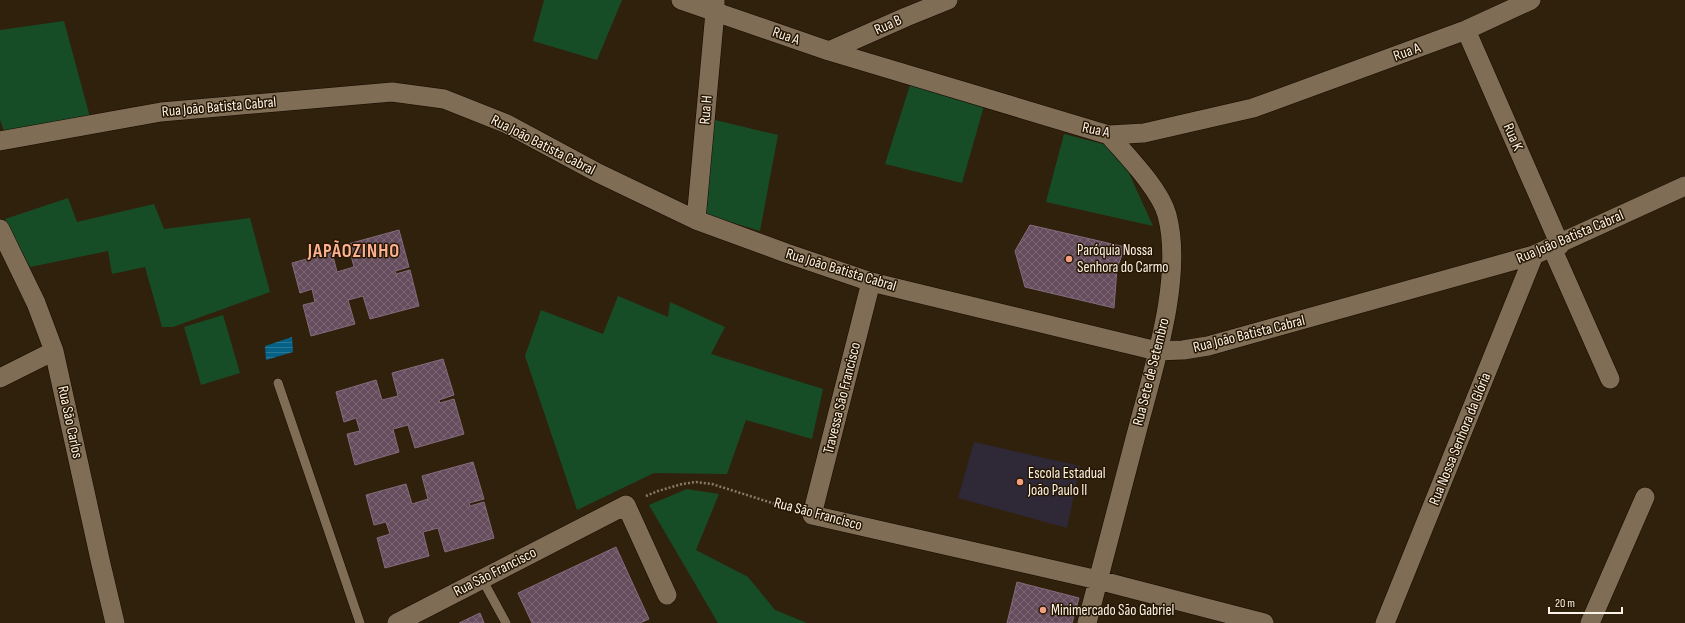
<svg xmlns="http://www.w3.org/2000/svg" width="1685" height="623" viewBox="0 0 1685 623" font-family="'Sofia Sans Condensed',sans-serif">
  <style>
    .education { fill: #2f2837 }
    .green { fill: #174d26 }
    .water { fill: url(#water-rules) }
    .building { fill: url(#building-cross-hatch); stroke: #846b7d }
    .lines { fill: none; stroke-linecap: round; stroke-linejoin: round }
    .service-casing { stroke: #170a00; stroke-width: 10 }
    .minor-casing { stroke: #170a00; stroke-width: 20 }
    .path { stroke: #887b69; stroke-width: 2.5; stroke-dasharray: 2 2; stroke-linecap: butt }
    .service { stroke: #7f6d56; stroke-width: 9 }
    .minor { stroke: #7f6d56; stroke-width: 19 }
    .poi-dot { fill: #f2a07f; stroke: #261703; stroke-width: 1.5 }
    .labels { text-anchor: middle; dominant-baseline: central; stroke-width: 3; stroke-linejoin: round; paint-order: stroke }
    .street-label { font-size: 15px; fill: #fcf2e5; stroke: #261703 }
    .poi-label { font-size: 15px; fill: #fcf2e5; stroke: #261703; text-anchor: start }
    .district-label { font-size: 19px; font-weight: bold; letter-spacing: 1px; fill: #fdb191; stroke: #261703 }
  </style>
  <defs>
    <pattern id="water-rules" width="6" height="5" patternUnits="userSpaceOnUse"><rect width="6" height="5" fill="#056185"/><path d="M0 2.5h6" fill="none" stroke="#2a7896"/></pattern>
    <pattern id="building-cross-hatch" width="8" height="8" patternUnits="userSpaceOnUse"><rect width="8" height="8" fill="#654d5e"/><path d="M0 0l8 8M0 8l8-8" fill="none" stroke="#7c6775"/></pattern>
  </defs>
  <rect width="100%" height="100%" fill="#30210c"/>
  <path class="education" d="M 974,442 L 1080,466 L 1067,528 L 958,498 Z"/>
  <path class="green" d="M 544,0 L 622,0 L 597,60 L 533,41 Z
    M 64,21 L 91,121 L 4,131 L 0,120 L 0,30 Z
    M 911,82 L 984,106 L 962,183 L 885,164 Z
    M 711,119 L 778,135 L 760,231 L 705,214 Z
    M 1064,134 L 1103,144 L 1123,160 L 1153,226 L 1046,202 Z
    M 68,198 L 77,222 L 154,204 L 164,229 L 250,218 L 270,292 L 173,327 L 162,327 L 145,267 L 112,274 L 108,251 L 30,267 L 5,219 Z
    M 618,296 L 668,317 L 670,302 L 725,327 L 711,354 L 823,389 L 812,439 L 746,420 L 727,474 L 654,473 L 577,510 L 525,356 L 541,310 L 603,334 Z
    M 223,315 L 240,373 L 201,385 L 184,327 Z
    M 687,489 L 719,494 L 696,550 L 748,577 L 775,610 L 807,623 L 718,623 L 649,505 Z"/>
  <path class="water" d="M 292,337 L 293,352 L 266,360 L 265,346 Z"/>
  <path class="building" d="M 1030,225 L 1125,247 L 1117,268 L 1114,308 L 1025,287 L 1015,251 Z
    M 399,230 L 409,267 L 395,271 L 396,274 L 410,270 L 419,306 L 370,319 L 363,296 L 348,300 L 355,324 L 311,336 L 303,305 L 315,302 L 312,289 L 300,293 L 292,263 L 332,252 L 337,272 L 354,267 L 348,244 Z
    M 443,359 L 454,395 L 439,400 L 440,403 L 454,399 L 464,434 L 415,448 L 408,425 L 393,429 L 399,452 L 355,465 L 347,434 L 360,431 L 356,418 L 344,422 L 336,392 L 376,380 L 382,400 L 398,396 L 392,373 Z
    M 473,462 L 484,499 L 469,503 L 470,506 L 484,502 L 494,538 L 445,552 L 438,528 L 423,532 L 429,556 L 385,568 L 377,538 L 390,534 L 386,522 L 374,525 L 366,495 L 406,484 L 412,504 L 428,499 L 422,476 Z
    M 616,547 L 649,619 L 640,623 L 532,623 L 518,593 Z
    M 1017,582 L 1079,598 L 1072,623 L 1007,623 Z
    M 480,613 L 484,623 L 459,623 Z"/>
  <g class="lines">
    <defs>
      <path id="service" d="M 278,383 L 360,623
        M 482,579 L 506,623"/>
      <path id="minor" d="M 681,0 L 829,51 L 1109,135 L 1144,133 L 1253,108 L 1466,30 L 1531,0
        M 1466,30 L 1560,245
        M 829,51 L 906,17 L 948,0
        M 0,141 L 161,112 L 392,92 L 444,99 L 507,124 L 598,173 L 696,220 L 786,253 L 871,282 L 1157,351 L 1183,350 L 1208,346 L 1534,255 L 1685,186
        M 696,220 L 715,12 L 715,0
        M 0,229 L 36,303 L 54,351 L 101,564 L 115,623
        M 1552,248 L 1610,379
        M 871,282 L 812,515 L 1098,580 L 1264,623
        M 0,378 L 54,351
        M 397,623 L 626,505 L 667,595
        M 1087,623 C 1103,561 1119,498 1136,435 C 1152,373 1184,278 1167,215 C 1160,189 1127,156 1109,135
        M 1385,623 L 1534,255
        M 1590,623 L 1645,497"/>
    </defs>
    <use href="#service" class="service-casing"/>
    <use href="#minor" class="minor-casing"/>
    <path class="path" d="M 646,496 L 658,491 L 682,484 L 696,482 L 712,484 L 791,509"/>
    <use href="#service" class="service"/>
    <use href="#minor" class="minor"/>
  </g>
  <g class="poi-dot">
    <circle cx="1069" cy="259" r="4"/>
    <circle cx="1020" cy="482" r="4"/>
    <circle cx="1043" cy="610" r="4"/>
  </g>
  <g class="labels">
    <g class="street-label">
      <text transform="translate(888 25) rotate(-24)">Rua B</text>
      <text transform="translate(786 36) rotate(19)">Rua A</text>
      <text transform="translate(1407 52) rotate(-20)">Rua A</text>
      <text transform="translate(219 107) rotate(-5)">Rua João Batista Cabral</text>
      <text transform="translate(706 110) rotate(-85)">Rua H</text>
      <text transform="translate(1096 130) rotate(12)">Rua A</text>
      <text transform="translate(1513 137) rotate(66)">Rua K</text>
      <text transform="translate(543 145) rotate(27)">Rua João Batista Cabral</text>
      <text transform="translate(1570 237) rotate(-23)">Rua João Batista Cabral</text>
      <text transform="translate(841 270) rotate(17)">Rua João Batista Cabral</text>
      <text transform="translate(1249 334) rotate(-14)">Rua João Batista Cabral</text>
      <text transform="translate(1151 372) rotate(-76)">Rua Sete de Setembro</text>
      <text transform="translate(842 398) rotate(-76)">Travessa São Francisco</text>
      <text transform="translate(70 422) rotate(78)">Rua São Carlos</text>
      <text transform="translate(1460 439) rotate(-68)">Rua Nossa Senhora da Glória</text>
      <text transform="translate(818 514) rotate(15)">Rua São Francisco</text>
      <text transform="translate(495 572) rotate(-27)">Rua São Francisco</text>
    </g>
    <g class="poi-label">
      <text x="1077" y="250">Paróquia Nossa<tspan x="1077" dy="17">Senhora do Carmo</tspan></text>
      <text x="1028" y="473">Escola Estadual<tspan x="1028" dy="17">João Paulo II</tspan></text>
      <text x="1051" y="610">Minimercado São Gabriel</text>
    </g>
    <g class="district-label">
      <text x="354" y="251">JAPÃOZINHO</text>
    </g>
  </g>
  <path d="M1549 607v6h73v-6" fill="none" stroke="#fcf2e5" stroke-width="2"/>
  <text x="1555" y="607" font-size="12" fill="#fcf2e5" stroke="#261703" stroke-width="3" paint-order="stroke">20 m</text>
</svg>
